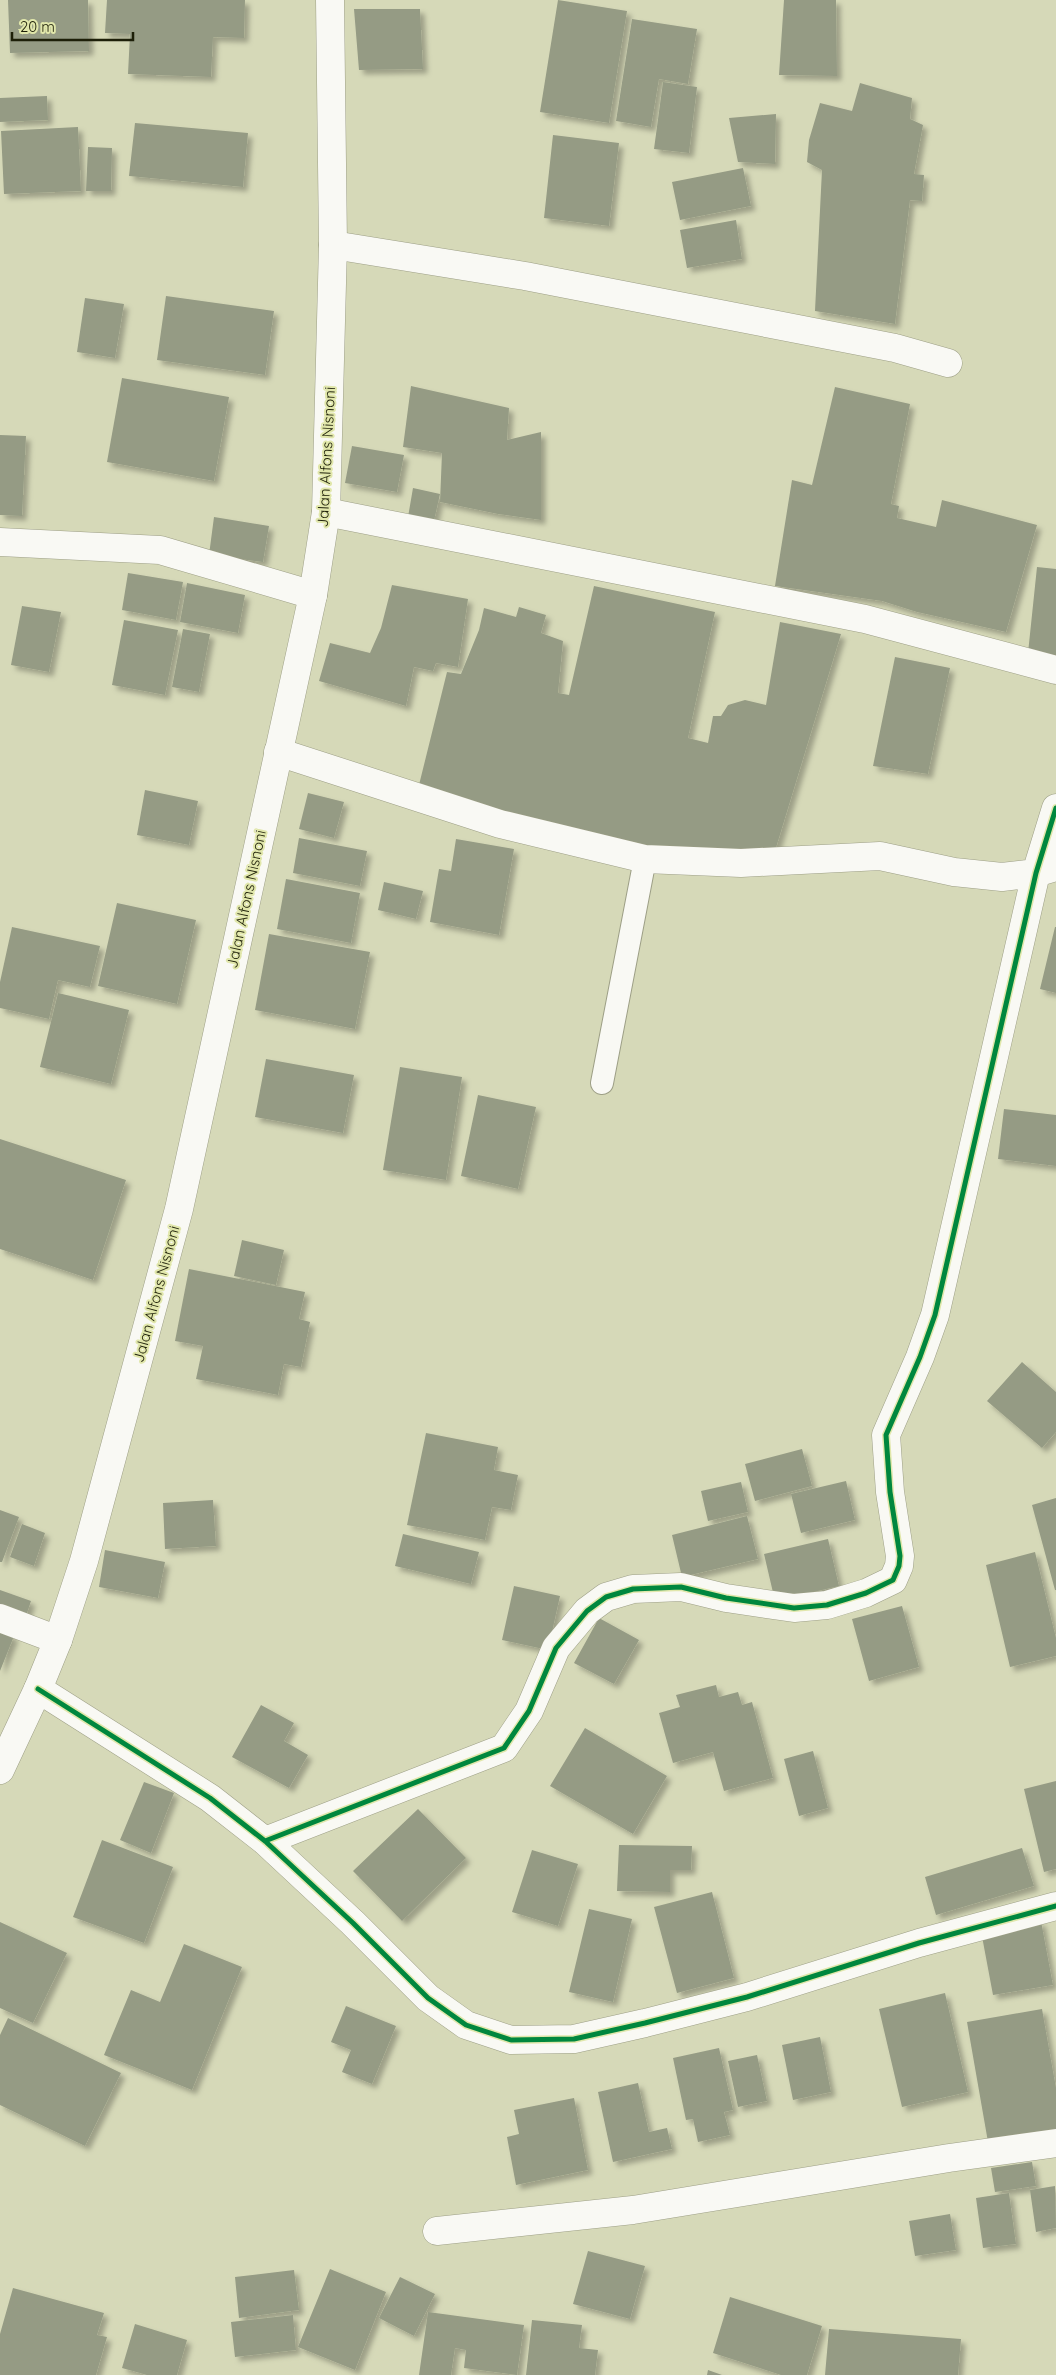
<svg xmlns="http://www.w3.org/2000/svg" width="1056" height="2375" viewBox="0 0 1056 2375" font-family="Quicksand,sans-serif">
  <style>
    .building { fill: #959b84; filter: url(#shadow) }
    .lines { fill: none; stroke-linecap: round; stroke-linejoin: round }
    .service-casing { stroke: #9d9f86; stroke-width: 24 }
    .minor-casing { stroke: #9d9f86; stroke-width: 29 }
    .secondary-casing { stroke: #9d9f86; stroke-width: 29 }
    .service { stroke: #f9f9f4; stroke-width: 22 }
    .minor { stroke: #f9f9f4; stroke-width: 28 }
    .secondary { stroke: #f9f9f4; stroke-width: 28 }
    .cycleway-casing { stroke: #e1e7ab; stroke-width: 8 }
    .cycleway { stroke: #00873e; stroke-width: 5 }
    .labels { text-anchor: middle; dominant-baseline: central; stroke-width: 4; stroke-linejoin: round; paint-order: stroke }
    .street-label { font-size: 15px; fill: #1d1f08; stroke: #e1e7ab }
  </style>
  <defs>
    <filter id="shadow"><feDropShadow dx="4.5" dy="4.5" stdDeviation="2.5" flood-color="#0004"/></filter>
  </defs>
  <rect width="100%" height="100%" fill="#d6d9b8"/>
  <path class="building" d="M 8,0 L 88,0 L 89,51 L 10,53 Z
    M 107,0 L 245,0 L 244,38 L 213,37 L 211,77 L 128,74 L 130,34 L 105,33 Z
    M 558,0 L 627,11 L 609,123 L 540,112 Z
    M 784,0 L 836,0 L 837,76 L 779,75 Z
    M 354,9 L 420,9 L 423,69 L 359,70 Z
    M 632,19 L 697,29 L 688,84 L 659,79 L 651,127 L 616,121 Z
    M 663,82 L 697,87 L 689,153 L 654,149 Z
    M 860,83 L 912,98 L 910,119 L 923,125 L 914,174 L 924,175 L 922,201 L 910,200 L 895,324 L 815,311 L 822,170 L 807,162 L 809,140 L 820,103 L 852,111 Z
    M 47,96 L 48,120 L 0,122 L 0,98 Z
    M 776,114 L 775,164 L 738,162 L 729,118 Z
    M 135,123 L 248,133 L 243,187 L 129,176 Z
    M 78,127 L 81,191 L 4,194 L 1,131 Z
    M 553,135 L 619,143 L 609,226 L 544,218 Z
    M 88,147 L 112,148 L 111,191 L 86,191 Z
    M 743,168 L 751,206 L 680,220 L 672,182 Z
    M 736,220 L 742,259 L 687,268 L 680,230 Z
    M 166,296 L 274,311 L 265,375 L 157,360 Z
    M 85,298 L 124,304 L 115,358 L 77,352 Z
    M 122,378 L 229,397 L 214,481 L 107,462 Z
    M 411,386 L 509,408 L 507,440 L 541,432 L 541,520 L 498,514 L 440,502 L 442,453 L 403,447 Z
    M 835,387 L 910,404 L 891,504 L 899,506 L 897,518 L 936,527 L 942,500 L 1037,525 L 1006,632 L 917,612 L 882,601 L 775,586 L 792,480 L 812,485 Z
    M 0,435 L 26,436 L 22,516 L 0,515 Z
    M 352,446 L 404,455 L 397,492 L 345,483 Z
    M 413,488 L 440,494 L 434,521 L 408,517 Z
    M 214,517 L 269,526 L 263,562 L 209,555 Z
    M 1037,567 L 1056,569 L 1056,658 L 1028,653 Z
    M 128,573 L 183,582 L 176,620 L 122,610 Z
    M 187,583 L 245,595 L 238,633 L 180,622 Z
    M 392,585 L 468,599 L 458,667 L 436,663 L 433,671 L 414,667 L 406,706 L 319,681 L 330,643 L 370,653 L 381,628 Z
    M 594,586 L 715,612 L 688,738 L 708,743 L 713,716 L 721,716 L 728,705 L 745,700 L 766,705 L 780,622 L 841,634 L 775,851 L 659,852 L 418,789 L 447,672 L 461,674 L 479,630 L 484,608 L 516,617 L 519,607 L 546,615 L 541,633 L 563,641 L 558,693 L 569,695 Z
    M 22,606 L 61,612 L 49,672 L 11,665 Z
    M 124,620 L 178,630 L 165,695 L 112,685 Z
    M 183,629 L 210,634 L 199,692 L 172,687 Z
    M 895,657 L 950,668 L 928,774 L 873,766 Z
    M 145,790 L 198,801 L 189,845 L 137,835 Z
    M 308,793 L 344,802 L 334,838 L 299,829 Z
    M 299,838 L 367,851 L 360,886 L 293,873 Z
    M 456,839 L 514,849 L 499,935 L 430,922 L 439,869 L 451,871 Z
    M 286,879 L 360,893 L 351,943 L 277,929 Z
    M 384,882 L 423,891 L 416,919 L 378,910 Z
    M 117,903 L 196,920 L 177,1004 L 98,986 Z
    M 12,927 L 100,946 L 90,987 L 58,980 L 49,1019 L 0,1008 L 0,982 Z
    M 1055,927 L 1056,927 L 1056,993 L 1040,989 Z
    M 269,934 L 370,952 L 355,1029 L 255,1010 Z
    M 58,993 L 129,1010 L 111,1084 L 40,1067 Z
    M 266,1059 L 354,1075 L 343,1133 L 255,1117 Z
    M 400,1067 L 462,1077 L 446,1180 L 383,1170 Z
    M 478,1095 L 536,1107 L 518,1189 L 461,1176 Z
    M 1004,1109 L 1056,1115 L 1056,1166 L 998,1159 Z
    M 0,1139 L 126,1180 L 93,1280 L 0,1249 Z
    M 242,1240 L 284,1250 L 276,1285 L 234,1276 Z
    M 189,1269 L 305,1292 L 299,1319 L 310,1322 L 301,1367 L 284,1364 L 278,1395 L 196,1379 L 203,1346 L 175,1341 Z
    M 1022,1362 L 1056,1392 L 1056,1432 L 1042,1448 L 987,1401 Z
    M 426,1433 L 498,1447 L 494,1470 L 518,1475 L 511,1510 L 492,1507 L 485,1540 L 407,1525 Z
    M 802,1449 L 812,1486 L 755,1501 L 745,1464 Z
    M 846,1481 L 855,1520 L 801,1533 L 791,1494 Z
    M 741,1482 L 748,1512 L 708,1521 L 701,1491 Z
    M 1056,1498 L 1056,1590 L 1055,1590 L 1032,1505 Z
    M 213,1500 L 216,1546 L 165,1549 L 163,1503 Z
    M 0,1510 L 19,1517 L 2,1562 L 0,1562 Z
    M 747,1516 L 758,1559 L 682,1577 L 672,1535 Z
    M 22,1524 L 45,1533 L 34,1566 L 10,1557 Z
    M 403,1534 L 479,1552 L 471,1584 L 395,1566 Z
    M 828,1539 L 839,1586 L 775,1601 L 764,1554 Z
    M 105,1550 L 165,1562 L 158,1598 L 99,1587 Z
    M 1035,1552 L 1056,1638 L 1056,1656 L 1010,1667 L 986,1565 Z
    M 514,1586 L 560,1596 L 548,1650 L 502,1640 Z
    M 0,1590 L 31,1601 L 26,1616 L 0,1607 Z
    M 902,1606 L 919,1667 L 869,1681 L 852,1619 Z
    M 599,1618 L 639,1640 L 614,1684 L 574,1663 Z
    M 0,1631 L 14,1636 L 0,1671 Z
    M 716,1685 L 719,1697 L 738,1692 L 742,1705 L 752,1702 L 773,1778 L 724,1791 L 713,1752 L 673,1763 L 659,1713 L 680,1707 L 676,1695 Z
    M 261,1705 L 294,1723 L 284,1741 L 308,1755 L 289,1788 L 232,1757 Z
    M 585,1728 L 667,1776 L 633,1834 L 550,1786 Z
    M 813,1751 L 828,1808 L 799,1816 L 784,1759 Z
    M 1056,1781 L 1056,1869 L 1044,1872 L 1024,1789 Z
    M 144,1782 L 174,1793 L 151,1853 L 120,1840 Z
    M 418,1809 L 466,1858 L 402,1921 L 353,1871 Z
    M 102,1840 L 173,1867 L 144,1943 L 73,1917 Z
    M 619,1845 L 692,1846 L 691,1870 L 670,1870 L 670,1892 L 617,1891 Z
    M 1022,1848 L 1034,1886 L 936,1915 L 925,1877 Z
    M 532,1850 L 578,1864 L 558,1926 L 512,1912 Z
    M 712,1892 L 734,1978 L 677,1993 L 654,1907 Z
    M 589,1909 L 632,1919 L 613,2002 L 569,1992 Z
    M 1041,1921 L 1053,1985 L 993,1995 L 981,1931 Z
    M 0,1922 L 67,1953 L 33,2023 L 0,2008 Z
    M 184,1944 L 242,1967 L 192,2090 L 104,2055 L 131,1990 L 160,2002 Z
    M 945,1993 L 968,2092 L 902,2107 L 879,2009 Z
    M 346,2006 L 396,2026 L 372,2084 L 342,2072 L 351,2050 L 331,2042 Z
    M 1042,2009 L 1056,2088 L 1056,2129 L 988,2142 L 967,2022 Z
    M 8,2018 L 121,2073 L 85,2146 L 0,2105 L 0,2035 Z
    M 820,2037 L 831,2092 L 793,2100 L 782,2045 Z
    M 719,2048 L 733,2110 L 724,2112 L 730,2135 L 698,2142 L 693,2119 L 686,2120 L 673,2058 Z
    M 757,2055 L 767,2101 L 738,2107 L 728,2061 Z
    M 638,2083 L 649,2132 L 667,2128 L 672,2149 L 613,2162 L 598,2092 Z
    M 574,2098 L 588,2170 L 516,2185 L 507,2137 L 519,2134 L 514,2110 Z
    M 1032,2162 L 1036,2186 L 995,2192 L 991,2168 Z
    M 1055,2186 L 1056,2228 L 1036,2232 L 1030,2190 Z
    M 1009,2193 L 1016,2244 L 983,2248 L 976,2198 Z
    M 950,2214 L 956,2250 L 915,2256 L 909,2221 Z
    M 588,2251 L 645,2266 L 630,2319 L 573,2304 Z
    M 330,2269 L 386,2292 L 355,2370 L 298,2347 Z
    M 294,2270 L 299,2310 L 239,2318 L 235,2277 Z
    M 400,2277 L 435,2294 L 414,2336 L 379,2318 Z
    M 13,2288 L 104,2313 L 97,2335 L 107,2337 L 96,2375 L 0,2375 L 0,2334 Z
    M 730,2297 L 822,2326 L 807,2375 L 781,2375 L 713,2353 Z
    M 428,2312 L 524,2325 L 517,2375 L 464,2368 L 466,2350 L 455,2348 L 451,2375 L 419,2375 Z
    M 293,2315 L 296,2350 L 235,2357 L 231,2322 Z
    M 532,2320 L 582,2325 L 579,2348 L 598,2350 L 595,2375 L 526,2375 Z
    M 135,2324 L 187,2340 L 177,2375 L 147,2375 L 122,2368 Z
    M 829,2329 L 961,2339 L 958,2375 L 825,2375 Z
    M 708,2370 L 722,2375 L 707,2375 Z"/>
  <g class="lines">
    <defs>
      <path id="service" d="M 602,1083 L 645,859"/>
      <path id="minor" d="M 333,245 L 525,276 L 895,348 L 948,363
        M 326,512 L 865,619 L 1056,670
        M 0,542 L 160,550 L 313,595
        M 278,752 L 500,824 L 645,859 L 741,863 L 880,856 L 954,872 L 1002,877 L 1036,873 L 1052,868
        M 0,1618 L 58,1640
        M 38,1689 L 210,1798 L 265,1841 L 353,1923 L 428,1998 L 466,2025 L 511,2040 L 574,2039 L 645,2023 L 747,1997 L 919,1943 L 1056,1906
        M 265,1841 L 504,1748 L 529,1711 L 556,1648 L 587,1611 L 606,1597 L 633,1589 L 681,1587 L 726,1598 L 794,1608 L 827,1605 L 866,1593 L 893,1580 L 899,1566 L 900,1556 L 890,1492 L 886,1435 L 920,1357 L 935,1315 L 1036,873 L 1056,808
        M 437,2231 L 633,2210 L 949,2158 L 1056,2143"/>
      <path id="secondary" d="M 0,1770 L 38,1689 L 58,1640 L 84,1561 L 179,1209 L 313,595 L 326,512 L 333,245 L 330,0"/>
    </defs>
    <use href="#service" class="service-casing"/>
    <use href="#minor" class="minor-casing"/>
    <use href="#secondary" class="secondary-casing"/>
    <use href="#service" class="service"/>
    <use href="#minor" class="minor"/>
    <use href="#secondary" class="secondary"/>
    <defs>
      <path id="cycleway" d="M 38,1689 L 210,1798 L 265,1841 L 353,1923 L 428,1998 L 466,2025 L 511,2040 L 574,2039 L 645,2023 L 747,1997 L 919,1943 L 1056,1906
        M 265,1841 L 504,1748 L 529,1711 L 556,1648 L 587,1611 L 606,1597 L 633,1589 L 681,1587 L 726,1598 L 794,1608 L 827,1605 L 866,1593 L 893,1580 L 899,1566 L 900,1556 L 890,1492 L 886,1435 L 920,1357 L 935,1315 L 1036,873 L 1056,808"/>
    </defs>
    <use href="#cycleway" class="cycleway-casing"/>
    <use href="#cycleway" class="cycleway"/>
  </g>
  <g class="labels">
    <g class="street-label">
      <text transform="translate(326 457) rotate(-87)">Jalan Alfons Nisnoni</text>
      <text transform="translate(246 899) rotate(-78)">Jalan Alfons Nisnoni</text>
      <text transform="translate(156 1294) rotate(-75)">Jalan Alfons Nisnoni</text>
    </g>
  </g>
  <path d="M12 32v8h121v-8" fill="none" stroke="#1d1f08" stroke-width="2.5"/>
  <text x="20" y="32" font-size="15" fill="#1d1f08" stroke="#e1e7ab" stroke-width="4" paint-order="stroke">20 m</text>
</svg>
